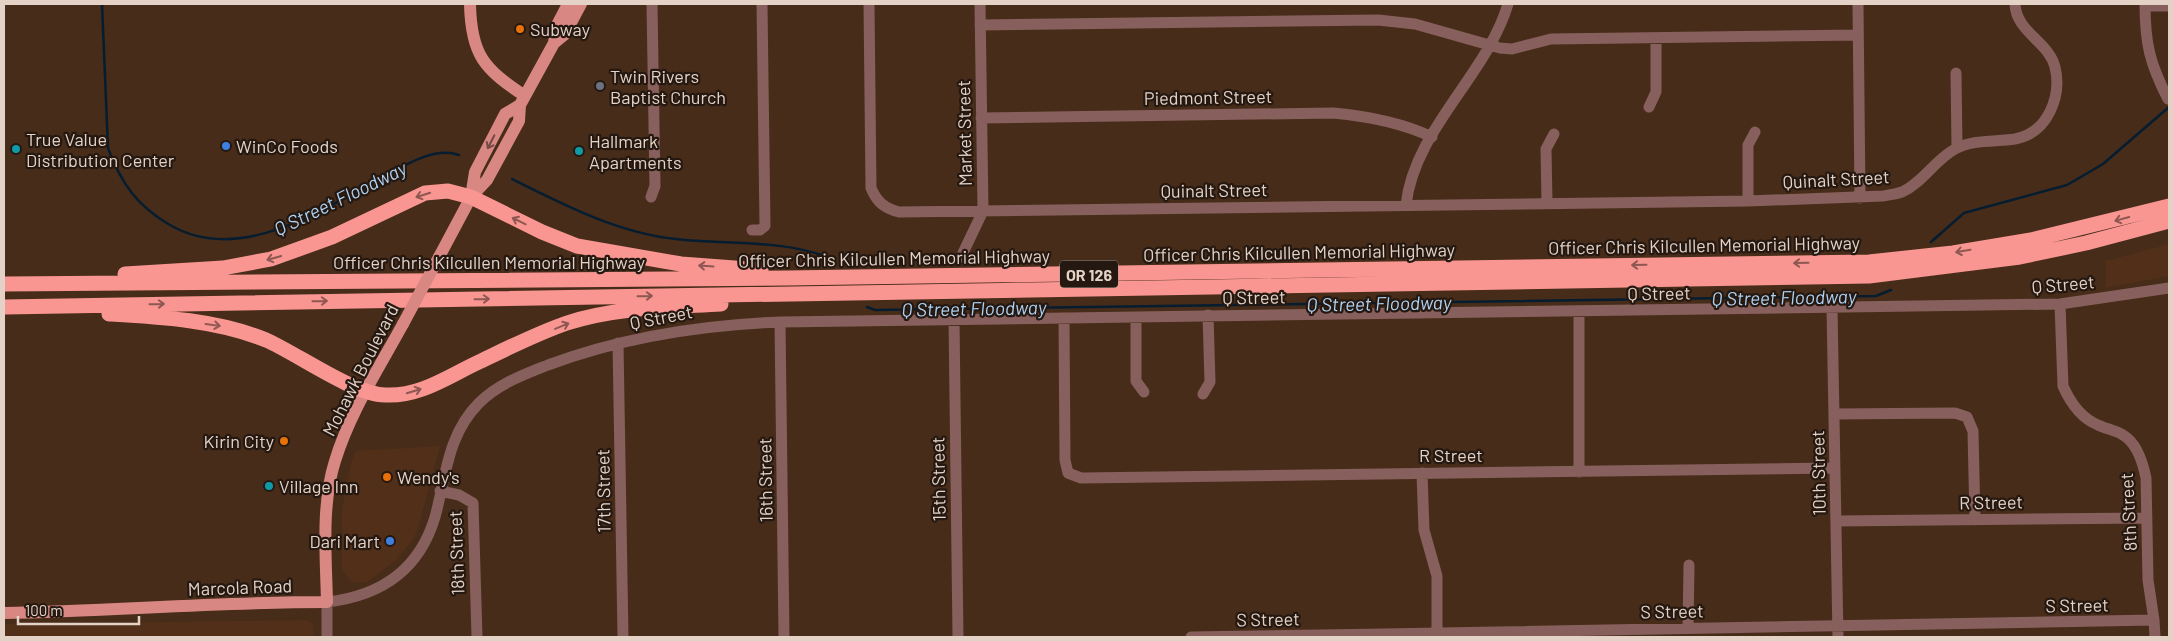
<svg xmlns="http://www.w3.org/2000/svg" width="2173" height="641" viewBox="0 0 2173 641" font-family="Barlow,sans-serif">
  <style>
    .built { fill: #512f19 }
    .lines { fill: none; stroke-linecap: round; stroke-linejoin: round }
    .stream { stroke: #061d30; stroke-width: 2.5 }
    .minor { stroke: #875f5c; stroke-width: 11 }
    .major { stroke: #d88783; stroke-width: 12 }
    .highway { stroke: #f99692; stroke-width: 15 }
    .major-bridge { stroke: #d88783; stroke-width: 12 }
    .oneway { stroke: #754a44 }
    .oneway2 { stroke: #8e5751 }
    .food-dot { fill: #e8710a; stroke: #241810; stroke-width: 2 }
    .worship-dot { fill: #6b7280; stroke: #241810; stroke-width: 2 }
    .shop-dot { fill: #3f7fe0; stroke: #241810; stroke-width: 2 }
    .culture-dot { fill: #0f9aa8; stroke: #241810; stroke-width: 2 }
    .labels { text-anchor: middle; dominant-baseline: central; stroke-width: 4.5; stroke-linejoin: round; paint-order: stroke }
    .shield { fill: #241810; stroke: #aa9a90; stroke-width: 1 }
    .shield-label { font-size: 16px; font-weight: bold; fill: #e4d2c7 }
    .poi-label { font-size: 18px; fill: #e4d2c7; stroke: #241810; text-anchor: start }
    .street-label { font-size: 18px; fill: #e4d2c7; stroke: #241810 }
    .water-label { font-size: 19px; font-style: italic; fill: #afd2f3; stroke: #241810 }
  </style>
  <rect width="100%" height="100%" fill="#472c1a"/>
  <path class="built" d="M 2169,244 L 2169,276 L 2106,288 L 2106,261 Z
    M 440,446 L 419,525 L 414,538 L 396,560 L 377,575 L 367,582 L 353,583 L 342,570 L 342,509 L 352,460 L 356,451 Z
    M 307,620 L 313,625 L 313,637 L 4,637 L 4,624 Z"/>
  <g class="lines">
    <path class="stream" d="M 102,4 L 108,148 C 121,183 137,206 170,225 C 242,267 327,206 391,173 C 410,162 437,147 459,155
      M 512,179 C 564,205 618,233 676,239 C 727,245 782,239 830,258
      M 1931,242 L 1964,213 L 2067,185 L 2103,164 L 2169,107
      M 867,307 L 875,310 L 1876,296 L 1891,290"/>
    <path class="minor" d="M 869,4 L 871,188 C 877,202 884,208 899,212 L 1748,201 L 1883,196 C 1889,195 1896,194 1902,192 C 1922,183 1935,160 1955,149 C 1973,139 1996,142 2015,139 C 2048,133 2062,96 2055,67 C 2049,42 2016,32 2015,4
      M 1858,4 L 1860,198
      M 2145,4 C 2145,44 2150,64 2168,99
      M 2145,6 L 2169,6
      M 980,25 L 1378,20 L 1415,24 L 1500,48 L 1512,49 L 1551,39 L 1858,35
      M 1956,73 L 1957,148
      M 1649,107 L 1656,92 L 1656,38
      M 981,118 L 1333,113 C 1367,116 1400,122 1432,137
      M 651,197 L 655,186 L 652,4
      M 1748,201 L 1748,145 L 1755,132
      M 1547,203 L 1546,149 L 1554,134
      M 1406,205 C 1414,130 1487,75 1508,4
      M 752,230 L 760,230 L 765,226 L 762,4
      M 961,257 L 983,211 L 980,4
      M 2060,304 L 2063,386 C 2070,402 2081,418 2098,425 C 2106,429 2115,430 2123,435 C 2137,443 2143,463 2146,478 L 2148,580 L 2154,620 L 2155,637
      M 1832,308 L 1838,637
      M 1579,311 L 1579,472
      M 1136,317 L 1136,381 L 1144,392
      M 1064,318 L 1065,460 L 1068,473 L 1081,478 L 1834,468
      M 954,319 L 958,637
      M 780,322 L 784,637
      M 618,343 L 623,637
      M 1203,394 L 1210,382 L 1208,315
      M 1834,414 L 1955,413 L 1967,417 L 1973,431 L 1975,520
      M 1422,473 L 1424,530 L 1437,576 L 1437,637
      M 440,491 L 459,495 L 473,503 L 477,637
      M 1837,521 L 2147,518
      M 1688,628 L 1689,565
      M 327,637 L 327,602 C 380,596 419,571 435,517 C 446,477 447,435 479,403 C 498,384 523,375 548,365 C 623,337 700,325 780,322 L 2060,304 L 2169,288
      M 1191,637 C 1512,632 1833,628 2154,620"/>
    <path class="major" d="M 470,4 C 471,55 484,69 525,96
      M 554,43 L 565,34 L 581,4
      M 471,197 L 475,172 L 505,114 L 520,105
      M 439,257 L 471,197 L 487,180 L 519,121 L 520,105 L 554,43 L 556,27 L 568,4
      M 4,613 C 111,611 219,602 327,602 C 326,557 321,505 335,461 C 350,412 379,368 403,324"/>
    <path class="highway" d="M 125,274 L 223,268 L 271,259 L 332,237 L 425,193 L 448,191 L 471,197 L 542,232 L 577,246 L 681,264 L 761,270
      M 4,284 L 788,278 L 1869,262 L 1953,253 L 2031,240 L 2169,206
      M 4,307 L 1869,276 L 2020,257 L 2086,243 L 2169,221
      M 109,314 C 161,317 217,320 266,340 C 298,354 352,394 385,395 C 421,397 450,375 481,361 C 508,348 538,333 567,323 C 616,307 671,307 721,304"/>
    <path class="major-bridge" d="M 403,324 L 439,257"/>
  </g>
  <defs><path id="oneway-shaft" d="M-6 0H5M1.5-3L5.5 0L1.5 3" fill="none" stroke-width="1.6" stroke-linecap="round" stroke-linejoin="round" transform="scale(1.25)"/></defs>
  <use class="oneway" href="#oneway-shaft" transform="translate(491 142) rotate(117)"/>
  <g class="oneway2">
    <use href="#oneway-shaft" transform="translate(423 195) rotate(162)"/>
    <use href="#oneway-shaft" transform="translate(2122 219) rotate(165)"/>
    <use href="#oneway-shaft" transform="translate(519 221) rotate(-154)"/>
    <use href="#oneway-shaft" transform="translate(1963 251) rotate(171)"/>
    <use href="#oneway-shaft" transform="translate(274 258) rotate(164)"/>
    <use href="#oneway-shaft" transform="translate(1801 263) rotate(179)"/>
    <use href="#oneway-shaft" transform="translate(1639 265) rotate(179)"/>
    <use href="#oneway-shaft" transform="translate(706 266) rotate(-176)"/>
    <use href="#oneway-shaft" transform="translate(645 296) rotate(-1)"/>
    <use href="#oneway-shaft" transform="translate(482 299) rotate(-1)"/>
    <use href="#oneway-shaft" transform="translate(320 301) rotate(-1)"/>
    <use href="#oneway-shaft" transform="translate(157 304) rotate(-1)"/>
    <use href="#oneway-shaft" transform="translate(213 325) rotate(8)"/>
    <use href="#oneway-shaft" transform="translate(562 326) rotate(-22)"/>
    <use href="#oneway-shaft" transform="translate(414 391) rotate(-17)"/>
  </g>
  <g class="food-dot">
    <circle cx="520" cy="29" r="5"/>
    <circle cx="284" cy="441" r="5"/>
    <circle cx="387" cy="477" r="5"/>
  </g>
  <circle class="worship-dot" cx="600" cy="86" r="5"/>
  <g class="shop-dot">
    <circle cx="226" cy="146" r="5"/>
    <circle cx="390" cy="541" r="5"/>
  </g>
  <g class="culture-dot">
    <circle cx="16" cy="149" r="5"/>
    <circle cx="579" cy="151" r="5"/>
    <circle cx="269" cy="486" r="5"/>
  </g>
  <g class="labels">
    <rect class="shield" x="1060" y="260.5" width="58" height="27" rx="4"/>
    <g class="shield-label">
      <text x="1089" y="274">OR 126</text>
    </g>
    <g class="poi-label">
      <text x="530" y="29">Subway</text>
      <text x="610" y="76">Twin Rivers<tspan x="610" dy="21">Baptist Church</tspan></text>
      <text x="26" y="139">True Value<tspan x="26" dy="21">Distribution Center</tspan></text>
      <text x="589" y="141">Hallmark<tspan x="589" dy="21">Apartments</tspan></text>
      <text x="236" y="146">WinCo Foods</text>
      <text x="274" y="441" text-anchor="end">Kirin City</text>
      <text x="397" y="477">Wendy's</text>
      <text x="279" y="486">Village Inn</text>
      <text x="380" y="541" text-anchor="end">Dari Mart</text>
    </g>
    <g class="street-label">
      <text transform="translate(1208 97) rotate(-1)">Piedmont Street</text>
      <text transform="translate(964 133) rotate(-91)">Market Street</text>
      <text transform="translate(1836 179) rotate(-3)">Quinalt Street</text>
      <text transform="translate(1214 190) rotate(-1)">Quinalt Street</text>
      <text transform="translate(1704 245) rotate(-1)">Officer Chris Kilcullen Memorial Highway</text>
      <text transform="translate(1299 252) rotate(-1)">Officer Chris Kilcullen Memorial Highway</text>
      <text transform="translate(894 258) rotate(-1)">Officer Chris Kilcullen Memorial Highway</text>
      <text x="489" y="262">Officer Chris Kilcullen Memorial Highway</text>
      <text transform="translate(2063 284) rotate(-5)">Q Street</text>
      <text transform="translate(1659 293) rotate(-1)">Q Street</text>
      <text transform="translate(1254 297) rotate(-1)">Q Street</text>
      <text transform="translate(661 317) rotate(-11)">Q Street</text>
      <text transform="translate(360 370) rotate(-63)">Mohawk Boulevard</text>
      <text x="1451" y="455">R Street</text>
      <text transform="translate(1818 473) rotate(-91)">10th Street</text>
      <text transform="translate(938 479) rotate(-91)">15th Street</text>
      <text transform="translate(765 480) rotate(-91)">16th Street</text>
      <text transform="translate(603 491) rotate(-91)">17th Street</text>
      <text transform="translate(1991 502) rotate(-1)">R Street</text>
      <text transform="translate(2128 512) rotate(-93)">8th Street</text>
      <text transform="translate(456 553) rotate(-92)">18th Street</text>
      <text transform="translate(240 587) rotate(-2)">Marcola Road</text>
      <text transform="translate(2077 605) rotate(-1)">S Street</text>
      <text transform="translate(1672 611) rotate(-1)">S Street</text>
      <text transform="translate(1268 619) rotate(-1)">S Street</text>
    </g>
    <g class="water-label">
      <text transform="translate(340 198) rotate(-26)">Q Street Floodway</text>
      <text transform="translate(1784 297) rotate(-1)">Q Street Floodway</text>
      <text transform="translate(1379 303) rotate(-1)">Q Street Floodway</text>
      <text transform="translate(974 308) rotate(-1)">Q Street Floodway</text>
    </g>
  </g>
  <rect width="2173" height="641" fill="none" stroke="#e4d2c7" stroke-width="10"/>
  <path d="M18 616v8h121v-8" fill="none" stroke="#e4d2c7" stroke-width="2.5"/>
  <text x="25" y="616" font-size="15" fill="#e4d2c7" stroke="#241810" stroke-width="4" paint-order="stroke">100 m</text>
</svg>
